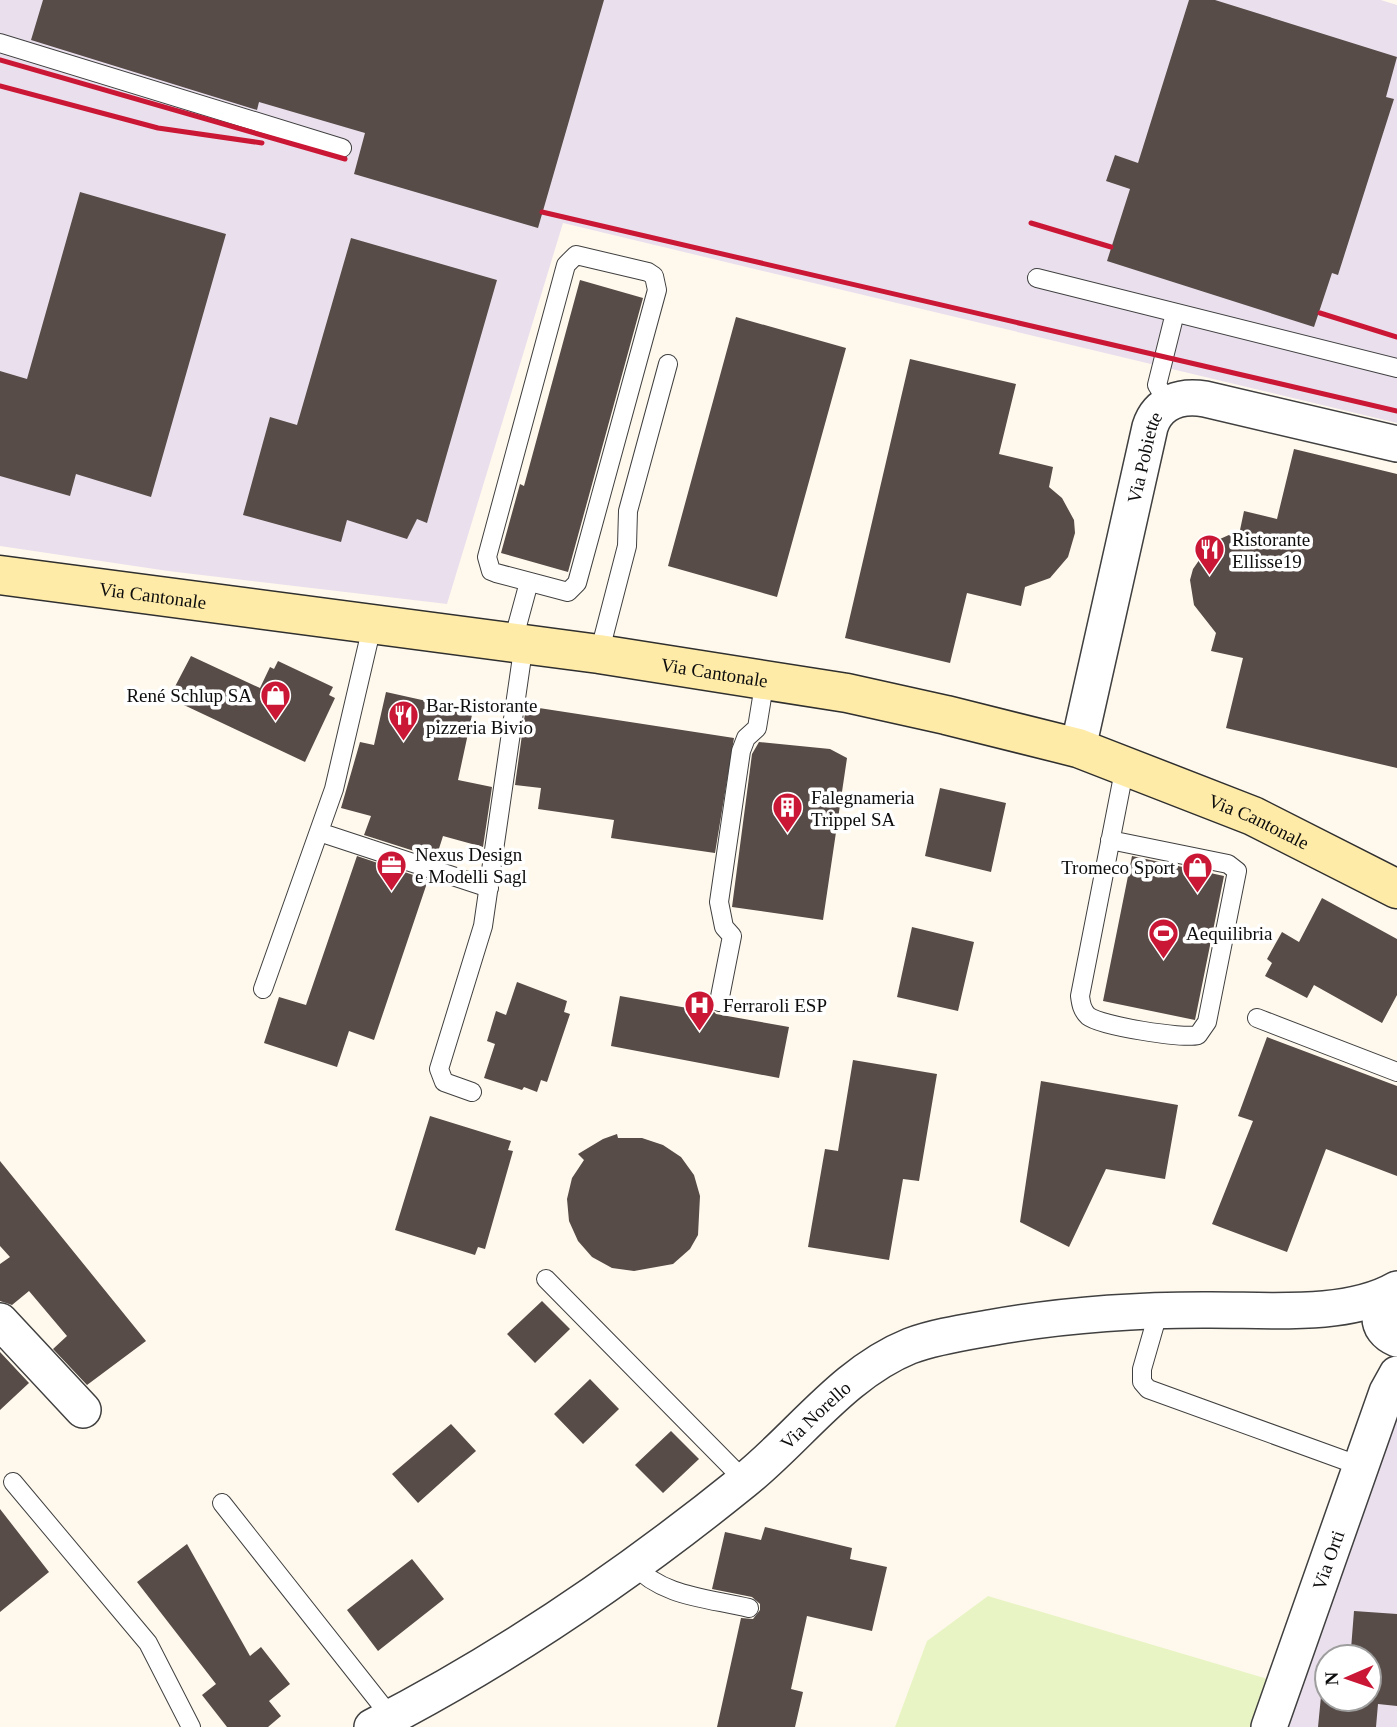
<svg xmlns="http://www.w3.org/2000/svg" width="1397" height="1727" viewBox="0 0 1397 1727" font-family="Georgia,serif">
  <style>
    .industrial { fill: #eae0ed; fill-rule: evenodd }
    .pitch { fill: #e9f4c5 }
    .building { fill: #574c48 }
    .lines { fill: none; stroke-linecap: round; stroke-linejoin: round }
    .service-casing { stroke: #404040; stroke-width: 20 }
    .minor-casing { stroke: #404040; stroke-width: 38 }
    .secondary-casing { stroke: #2f2f2f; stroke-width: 41 }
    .service { stroke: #fff; stroke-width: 18 }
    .minor { stroke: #fff; stroke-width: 35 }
    .secondary { stroke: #ffeba8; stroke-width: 38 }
    .rail { stroke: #cb1736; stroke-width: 5 }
    .labels { text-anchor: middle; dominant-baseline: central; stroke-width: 7; stroke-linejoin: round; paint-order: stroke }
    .street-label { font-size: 19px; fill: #0d0d0d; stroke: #fff }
    .poi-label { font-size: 19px; fill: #0d0d0d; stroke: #fff; text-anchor: start }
  </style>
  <rect width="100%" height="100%" fill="#fff9ed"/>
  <path class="industrial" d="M 0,0 L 1381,0 L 1397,5 L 1397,423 L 563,223 L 447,604 L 168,571 L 0,546 Z
    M 1397,1416 L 1397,1727 L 1269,1727 L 1285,1684 ZM 1327,1657 L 1369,1657 L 1369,1699 L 1327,1699 Z"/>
  <path class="pitch" d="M 988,1596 L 1285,1684 L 1269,1727 L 895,1727 L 927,1641 Z"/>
  <path class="building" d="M 43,0 L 604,0 L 538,228 L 354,174 L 365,133 L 259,102 L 257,110 L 31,40 Z
    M 1189,0 L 1215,0 L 1397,57 L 1386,97 L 1394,99 L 1338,275 L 1332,273 L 1314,327 L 1107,261 L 1130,189 L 1106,181 L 1115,155 L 1138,163 Z
    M 80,192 L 226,234 L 151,497 L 76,474 L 70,496 L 0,476 L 0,371 L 27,379 Z
    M 351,238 L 497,280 L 427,523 L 417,519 L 407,539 L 347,520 L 341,542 L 243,515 L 270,417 L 297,425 Z
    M 580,280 L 643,298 L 568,572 L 501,553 L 520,484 L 524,486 Z
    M 736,317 L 846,348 L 777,597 L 668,566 Z
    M 910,359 L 1016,384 L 999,454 L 1053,467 L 1049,487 L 1062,498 L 1074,520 L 1075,533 L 1068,557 L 1050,578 L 1025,587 L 1021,606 L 967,593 L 950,663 L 845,638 Z
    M 1294,449 L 1397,474 L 1397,768 L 1226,728 L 1243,658 L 1211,651 L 1216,633 L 1194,605 L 1190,580 L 1193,569 L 1211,543 L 1240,530 L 1244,511 L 1277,519 Z
    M 191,656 L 260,688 L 270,667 L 274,669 L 278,661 L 333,687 L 329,695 L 335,698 L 305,762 L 169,698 Z
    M 386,692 L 458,708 L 457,712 L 472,715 L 458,780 L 492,787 L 483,847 L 443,836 L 436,858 L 364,835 L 371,816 L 341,808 L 360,742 L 374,745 Z
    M 526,706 L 734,738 L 715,853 L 611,838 L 614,820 L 538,809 L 541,788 L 515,785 Z
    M 759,742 L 830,749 L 847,758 L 823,920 L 732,907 L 752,754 Z
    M 940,788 L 1006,803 L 991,872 L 925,856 Z
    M 357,856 L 428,880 L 374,1040 L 349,1031 L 337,1067 L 264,1043 L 279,997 L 306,1005 Z
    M 1132,856 L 1224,876 L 1195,1020 L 1103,1001 Z
    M 1322,898 L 1397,939 L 1397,995 L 1382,1023 L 1314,985 L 1307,998 L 1265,976 L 1272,963 L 1267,959 L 1282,932 L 1299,942 Z
    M 912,927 L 974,942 L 958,1011 L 897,997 Z
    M 517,982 L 567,1001 L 564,1012 L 570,1014 L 547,1082 L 541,1080 L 537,1092 L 524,1087 L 522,1090 L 484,1078 L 495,1044 L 487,1041 L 496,1011 L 506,1015 Z
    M 620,996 L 693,1009 L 707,1004 L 716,1014 L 789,1027 L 779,1078 L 611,1046 Z
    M 1267,1037 L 1397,1086 L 1397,1176 L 1326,1149 L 1287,1252 L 1212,1224 L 1253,1121 L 1238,1116 Z
    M 853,1060 L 937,1074 L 919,1181 L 903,1179 L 889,1260 L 808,1247 L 825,1149 L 838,1151 Z
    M 1041,1081 L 1178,1105 L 1165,1179 L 1106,1169 L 1069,1247 L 1020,1222 Z
    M 430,1116 L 511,1141 L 508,1150 L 513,1151 L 485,1249 L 478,1247 L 475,1255 L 395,1230 Z
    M 617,1134 L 618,1138 L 642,1138 L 663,1145 L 681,1157 L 694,1175 L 700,1196 L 698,1235 L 690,1249 L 673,1264 L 634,1271 L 612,1268 L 592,1257 L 578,1241 L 569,1221 L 567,1199 L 572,1178 L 584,1160 L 578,1154 L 603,1139 Z
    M 0,1161 L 146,1341 L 87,1385 L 53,1349 L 67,1336 L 29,1291 L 12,1305 L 0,1301 L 0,1264 L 10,1257 L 0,1246 Z
    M 542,1301 L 570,1329 L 535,1363 L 507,1334 Z
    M 0,1352 L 29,1383 L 0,1410 Z
    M 590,1379 L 619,1409 L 583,1444 L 554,1414 Z
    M 451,1424 L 476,1451 L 418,1503 L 392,1474 Z
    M 671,1431 L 699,1459 L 663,1493 L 635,1465 Z
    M 0,1509 L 49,1572 L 0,1612 Z
    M 765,1527 L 852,1548 L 850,1559 L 887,1567 L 872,1631 L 807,1616 L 791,1689 L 803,1692 L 795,1727 L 717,1727 L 741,1618 L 753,1619 L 760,1610 L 760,1604 L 752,1597 L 712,1589 L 725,1532 L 761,1540 Z
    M 187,1544 L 250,1656 L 261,1647 L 290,1684 L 269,1701 L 281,1716 L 268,1727 L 227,1727 L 202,1695 L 216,1684 L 137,1582 Z
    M 412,1559 L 444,1599 L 378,1651 L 347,1610 Z
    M 1354,1611 L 1397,1614 L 1397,1706 L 1378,1704 L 1376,1727 L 1318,1727 L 1322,1686 L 1327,1686 L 1327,1699 L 1369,1699 L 1369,1657 L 1334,1657 L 1334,1647 L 1351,1649 Z"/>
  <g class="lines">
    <defs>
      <path id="service" d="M 0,43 L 342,148
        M 576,255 L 648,272 L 654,276 L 657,290 L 577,583 L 568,592 L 496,573 L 491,571 L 487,557 L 566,265 Z
        M 1037,278 L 1397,368
        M 1168,403 L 1157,385 L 1175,313
        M 513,641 L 529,582
        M 599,654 L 627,546 L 628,511 L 668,364
        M 319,832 L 489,888
        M 1110,840 L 1228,864 L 1237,871 L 1207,1022 L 1198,1035 C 1183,1039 1101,1026 1088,1016 C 1082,1010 1081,1004 1080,996 L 1125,766
        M 263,989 L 334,789 L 373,622
        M 719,1002 L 732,936 L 724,927 L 719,902 L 741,751 L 746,738 L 757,728 L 765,679
        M 1257,1018 L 1397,1072
        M 472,1092 L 444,1082 L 439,1069 L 483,926 L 524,643
        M 546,1279 L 745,1481
        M 1159,1310 L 1142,1369 L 1142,1382 L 1148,1389 L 1363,1467
        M 13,1482 L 148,1643 L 191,1727
        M 222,1503 L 391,1717
        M 633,1564 C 662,1597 708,1598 749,1608"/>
      <g id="minor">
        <path id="s1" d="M 1078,748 L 1150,427 C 1158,402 1181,395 1205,399 L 1397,444"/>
        <path d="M 1393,1292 C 1377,1307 1373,1329 1397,1339"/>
        <path d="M 0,1321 L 83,1410"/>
        <path id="s2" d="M 372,1727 C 505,1659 629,1574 744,1481 C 799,1437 843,1373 910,1346 C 937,1336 967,1332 995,1327 C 1064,1315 1132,1310 1203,1310 C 1261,1309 1345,1319 1397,1289"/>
        <path id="s3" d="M 1269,1727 L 1387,1392 L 1397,1374"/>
      </g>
      <g id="secondary">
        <path id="s4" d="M 0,575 L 599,654 L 847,693 L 946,715 L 1078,748 L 1253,816 L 1397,889"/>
      </g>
    </defs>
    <use href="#service" class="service-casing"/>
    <use href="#minor" class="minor-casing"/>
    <use href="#secondary" class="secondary-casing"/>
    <use href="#service" class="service"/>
    <use href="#minor" class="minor"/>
    <use href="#secondary" class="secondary"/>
    <path class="rail" d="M 0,60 L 345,159
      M 0,86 L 158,128 L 262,143
      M 542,212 L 1397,411
      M 1031,223 L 1111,247
      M 1320,313 L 1397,337"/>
  </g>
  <defs>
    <symbol id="restaurant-pin" viewBox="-11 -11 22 30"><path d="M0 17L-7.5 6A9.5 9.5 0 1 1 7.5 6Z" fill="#cb1736" stroke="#fff"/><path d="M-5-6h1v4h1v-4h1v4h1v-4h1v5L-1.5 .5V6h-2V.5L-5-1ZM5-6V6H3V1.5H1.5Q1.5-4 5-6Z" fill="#fff"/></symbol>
    <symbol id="shop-pin" viewBox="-11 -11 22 30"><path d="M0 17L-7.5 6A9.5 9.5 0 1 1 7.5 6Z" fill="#cb1736" stroke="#fff"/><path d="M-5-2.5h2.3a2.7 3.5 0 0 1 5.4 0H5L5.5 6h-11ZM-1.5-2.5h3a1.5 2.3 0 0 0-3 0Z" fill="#fff"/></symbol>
    <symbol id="building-pin" viewBox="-11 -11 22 30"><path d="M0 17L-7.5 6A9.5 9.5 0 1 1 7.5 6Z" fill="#cb1736" stroke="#fff"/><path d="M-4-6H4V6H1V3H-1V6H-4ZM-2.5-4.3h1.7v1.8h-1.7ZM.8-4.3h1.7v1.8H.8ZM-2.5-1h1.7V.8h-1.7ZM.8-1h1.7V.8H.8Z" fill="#fff"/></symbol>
    <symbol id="office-pin" viewBox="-11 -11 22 30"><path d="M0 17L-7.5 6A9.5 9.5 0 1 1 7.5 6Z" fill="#cb1736" stroke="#fff"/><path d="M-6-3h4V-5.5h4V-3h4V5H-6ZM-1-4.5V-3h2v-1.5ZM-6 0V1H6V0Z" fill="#fff"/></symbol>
    <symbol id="stadium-pin" viewBox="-11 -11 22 30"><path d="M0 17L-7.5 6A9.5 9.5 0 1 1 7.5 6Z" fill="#cb1736" stroke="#fff"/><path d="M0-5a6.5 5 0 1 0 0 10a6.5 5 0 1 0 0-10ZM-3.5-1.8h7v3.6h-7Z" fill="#fff"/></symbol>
    <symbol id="hospital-pin" viewBox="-11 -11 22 30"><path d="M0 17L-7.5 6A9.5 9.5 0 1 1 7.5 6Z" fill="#cb1736" stroke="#fff"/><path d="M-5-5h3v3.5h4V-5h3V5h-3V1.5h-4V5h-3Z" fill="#fff"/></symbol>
  </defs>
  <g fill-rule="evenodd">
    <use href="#restaurant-pin" x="1192" y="532" width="35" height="47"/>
    <use href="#shop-pin" x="258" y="678" width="35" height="47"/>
    <use href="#restaurant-pin" x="386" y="698" width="35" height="47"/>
    <use href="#building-pin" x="770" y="790" width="35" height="47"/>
    <use href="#office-pin" x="374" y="848" width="35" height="47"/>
    <use href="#shop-pin" x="1180" y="850" width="35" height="47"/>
    <use href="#stadium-pin" x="1146" y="916" width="35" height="47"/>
    <use href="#hospital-pin" x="682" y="988" width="35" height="47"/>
  </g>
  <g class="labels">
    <g class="street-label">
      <text stroke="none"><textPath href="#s1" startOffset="298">Via Pobiette</textPath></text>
      <text stroke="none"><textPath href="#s4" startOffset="154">Via Cantonale</textPath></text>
      <text stroke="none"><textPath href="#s4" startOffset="721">Via Cantonale</textPath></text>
      <text stroke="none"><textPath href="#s4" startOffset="1288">Via Cantonale</textPath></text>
      <text stroke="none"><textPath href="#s2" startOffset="544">Via Norello</textPath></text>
      <text stroke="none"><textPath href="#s3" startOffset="177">Via Orti</textPath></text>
    </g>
    <g class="poi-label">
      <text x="1232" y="539">Ristorante<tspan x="1232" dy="22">Ellisse19</tspan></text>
      <text x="252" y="695" text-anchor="end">René Schlup SA</text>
      <text x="426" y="705">Bar-Ristorante<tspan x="426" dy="22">pizzeria Bivio</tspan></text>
      <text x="811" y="797">Falegnameria<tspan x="811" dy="22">Trippel SA</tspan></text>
      <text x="415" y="854">Nexus Design<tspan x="415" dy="22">e Modelli Sagl</tspan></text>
      <text x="1175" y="867" text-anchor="end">Tromeco Sport</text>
      <text x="1186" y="933">Aequilibria</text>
      <text x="723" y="1005">Ferraroli ESP</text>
    </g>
  </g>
  <g transform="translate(1348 1678) rotate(268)"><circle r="33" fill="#ffffff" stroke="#9e9e9e" stroke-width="2"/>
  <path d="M0-5L12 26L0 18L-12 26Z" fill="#cb1736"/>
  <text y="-10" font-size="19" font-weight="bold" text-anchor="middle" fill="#0d0d0d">N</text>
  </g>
</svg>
